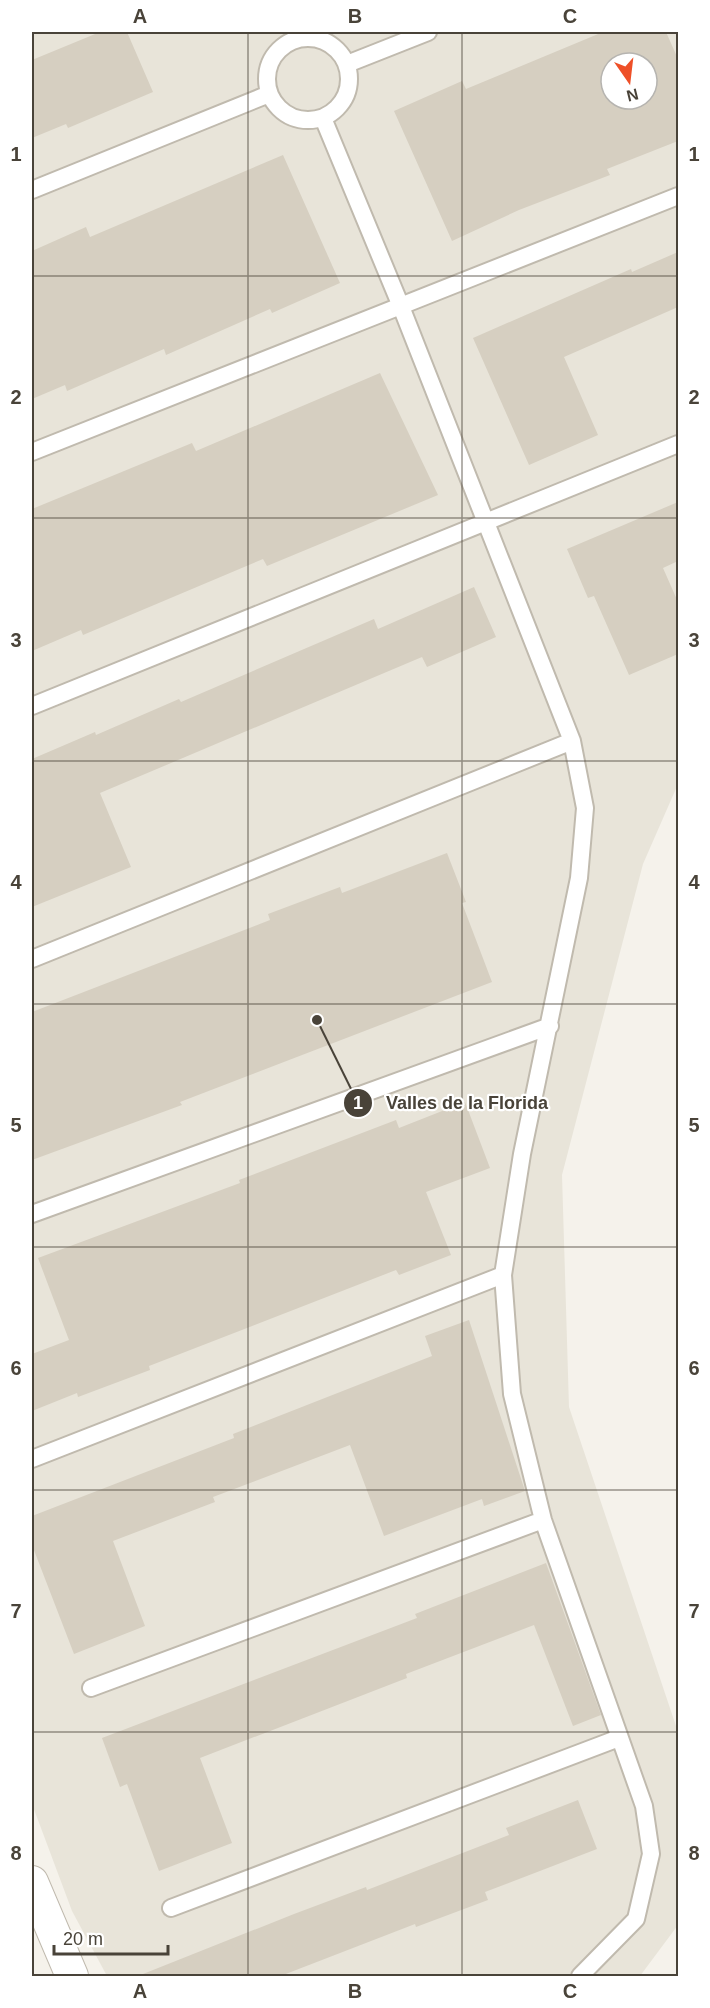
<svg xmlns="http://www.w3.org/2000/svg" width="710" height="2008" viewBox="0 0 710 2008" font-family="Helvetica,sans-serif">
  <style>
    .residential { fill: #e8e4d9; fill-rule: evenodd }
    .building { fill: #d6cfc1; fill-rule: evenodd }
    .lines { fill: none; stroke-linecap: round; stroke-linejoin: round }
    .lane-casing { stroke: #c0baae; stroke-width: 20 }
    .street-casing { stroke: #c0baae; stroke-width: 34 }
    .lane { stroke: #fff; stroke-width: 16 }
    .street { stroke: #fff; stroke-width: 32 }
    .grid { fill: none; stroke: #494339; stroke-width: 1.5; stroke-opacity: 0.55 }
    .leader { fill: none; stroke: #494339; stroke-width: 2 }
    .callout-dot { fill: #494339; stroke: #fff; stroke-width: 2 }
    .mark-label { font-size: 18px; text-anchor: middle; font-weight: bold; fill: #fff }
    .callout-label { font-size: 18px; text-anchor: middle; font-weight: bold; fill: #494339; stroke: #fff; stroke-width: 4.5; stroke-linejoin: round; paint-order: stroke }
    .neatline { fill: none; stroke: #494339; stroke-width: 2 }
    .grid-label { font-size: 20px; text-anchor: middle; font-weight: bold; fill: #494339 }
  </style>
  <rect width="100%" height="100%" fill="#f5f2eb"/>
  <path class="residential" d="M 32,32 L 678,32 L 678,784 L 643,864 L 562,1175 L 569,1407 L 678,1732 L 678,1925 L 640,1976 L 107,1976 L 72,1911 L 32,1804 ZM 611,63 L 647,63 L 647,99 L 611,99 Z"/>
  <path class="building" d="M 100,32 L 127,32 L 153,92 L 68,128 L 66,124 L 32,138 L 32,60 Z
    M 603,32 L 666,32 L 678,59 L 678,141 L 607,169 L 610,175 L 519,210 L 452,241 L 394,111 L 462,81 L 466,89 ZM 611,63 L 647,63 L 647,99 L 611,99 Z
    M 283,155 L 340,283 L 272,313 L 270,309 L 166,355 L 164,349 L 67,391 L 65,385 L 32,399 L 32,251 L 86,227 L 90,237 Z
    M 678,252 L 678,307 L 564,357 L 598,435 L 529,465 L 473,338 L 631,269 L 632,272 Z
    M 380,373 L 438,495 L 267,566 L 263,559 L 83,635 L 81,630 L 32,651 L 32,509 L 192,443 L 196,451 Z
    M 678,502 L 678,561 L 663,568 L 678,602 L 678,654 L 629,675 L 594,596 L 588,598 L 567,549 Z
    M 474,587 L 496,637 L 427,667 L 422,657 L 100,793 L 131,867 L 32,907 L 32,759 L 95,732 L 96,735 L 179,699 L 181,702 L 374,619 L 378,629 Z
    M 447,853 L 466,902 L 462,903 L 492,982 L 180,1102 L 182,1105 L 32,1160 L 32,1012 L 270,920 L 268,914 L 340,887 L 342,893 Z
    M 465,1102 L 490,1168 L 426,1192 L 451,1255 L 399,1275 L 396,1270 L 149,1366 L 150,1370 L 78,1397 L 77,1393 L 32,1411 L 32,1354 L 69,1340 L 38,1258 L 240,1183 L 239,1180 L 396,1120 L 399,1128 Z
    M 469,1320 L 525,1491 L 484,1506 L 482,1499 L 384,1536 L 350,1445 L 213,1497 L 215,1502 L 113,1541 L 145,1626 L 74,1654 L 32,1545 L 32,1516 L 234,1438 L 233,1434 L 432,1356 L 425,1336 Z
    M 546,1563 L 601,1715 L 573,1726 L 534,1625 L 406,1674 L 407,1678 L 200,1758 L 232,1843 L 159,1871 L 127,1784 L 120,1787 L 102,1738 L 417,1618 L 415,1614 Z
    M 578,1800 L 597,1849 L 485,1892 L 488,1900 L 416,1927 L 415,1924 L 278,1977 L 144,1977 L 143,1974 L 294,1914 L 366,1887 L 367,1890 L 509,1835 L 506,1828 Z"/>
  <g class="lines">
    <defs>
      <path id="lane" d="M267 79a41 41 0 1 1 82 0a41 41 0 1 1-82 0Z
        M 347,64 L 428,32
        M 323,118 L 400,304 L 572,741 L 585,808 L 579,878 L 522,1154 L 503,1275 L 512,1394 L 543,1520 L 644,1806 L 651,1854 L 636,1919 L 580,1976
        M 32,190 L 269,94
        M 32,452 L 678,196
        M 32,706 L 678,444
        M 32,959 L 572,741
        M 32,1214 L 550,1026
        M 32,1459 L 503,1275
        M 91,1688 L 543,1520
        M 171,1908 L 619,1738"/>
      <path id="street" d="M 32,1882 L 72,1976"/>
    </defs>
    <use href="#lane" class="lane-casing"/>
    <use href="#street" class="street-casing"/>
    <use href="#lane" class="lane"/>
    <use href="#street" class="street"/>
  </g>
  <path class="grid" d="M 248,32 L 248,1976M 462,32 L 462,1976M 32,276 L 678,276M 32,518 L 678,518M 32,761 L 678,761M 32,1004 L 678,1004M 32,1247 L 678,1247M 32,1490 L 678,1490M 32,1732 L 678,1732"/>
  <path class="leader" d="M317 1020L358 1103"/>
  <g class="callout-dot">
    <circle cx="317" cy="1020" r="6"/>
    <circle cx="358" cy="1103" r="15"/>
  </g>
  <g class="mark-label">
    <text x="358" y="1109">1</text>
  </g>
  <g class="callout-label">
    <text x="467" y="1109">Valles de la Florida</text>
  </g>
  <rect width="710" height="2008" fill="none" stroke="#ffffff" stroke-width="66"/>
  <g transform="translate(629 81) rotate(166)"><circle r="28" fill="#ffffff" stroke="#b6b4b0" stroke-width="1.5"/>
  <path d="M0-4.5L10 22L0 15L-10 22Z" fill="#ee5028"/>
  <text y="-9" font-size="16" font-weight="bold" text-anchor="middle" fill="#494339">N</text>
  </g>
  <path d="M54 1945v9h114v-9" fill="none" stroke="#494339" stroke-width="3"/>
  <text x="63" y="1945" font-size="18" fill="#494339" stroke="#ffffff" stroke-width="4.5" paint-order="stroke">20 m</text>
  <rect x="33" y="33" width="644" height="1942" class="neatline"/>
  <g class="grid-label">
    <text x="140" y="23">A</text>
    <text x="355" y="23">B</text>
    <text x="570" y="23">C</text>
    <text x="16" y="161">1</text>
    <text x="694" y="161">1</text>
    <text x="16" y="404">2</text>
    <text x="694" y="404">2</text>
    <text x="16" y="647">3</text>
    <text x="694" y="647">3</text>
    <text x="16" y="889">4</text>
    <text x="694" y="889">4</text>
    <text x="16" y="1132">5</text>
    <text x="694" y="1132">5</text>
    <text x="16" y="1375">6</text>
    <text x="694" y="1375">6</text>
    <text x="16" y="1618">7</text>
    <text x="694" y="1618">7</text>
    <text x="16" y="1860">8</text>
    <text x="694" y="1860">8</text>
    <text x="140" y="1998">A</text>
    <text x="355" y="1998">B</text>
    <text x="570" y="1998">C</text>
  </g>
</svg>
